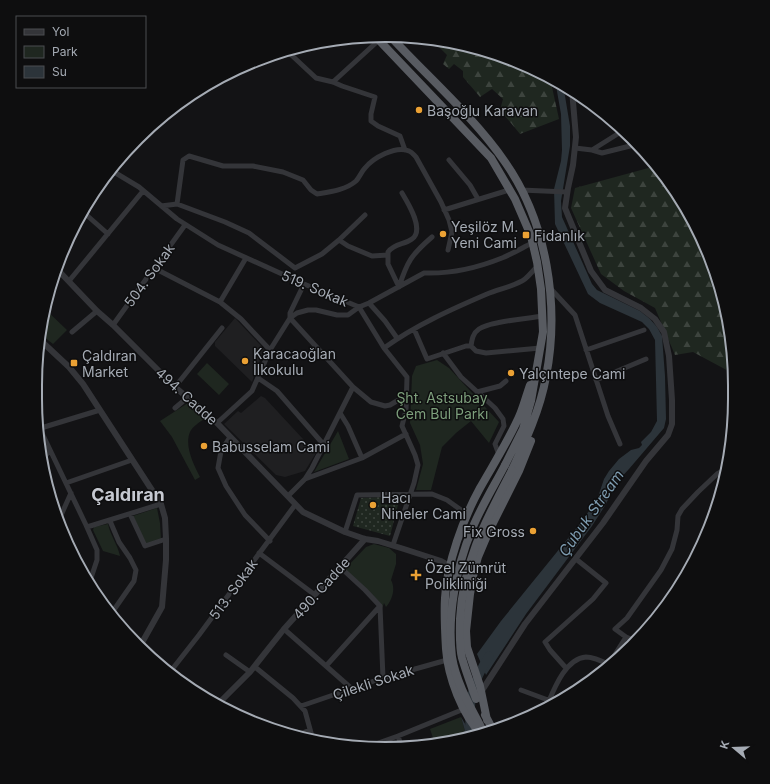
<svg xmlns="http://www.w3.org/2000/svg" width="770" height="784" viewBox="0 0 770 784" font-family="Inter,sans-serif">
  <style>
    .built { fill: #1f1f21 }
    .grass { fill: url(#grass-dots) }
    .forest { fill: url(#forest-firs) }
    .park { fill: #1f2720 }
    .water { fill: #2c343a }
    .lines { fill: none; stroke-linecap: round; stroke-linejoin: round }
    .river { stroke: #2c343a; stroke-width: 9 }
    .minor { stroke: #343539; stroke-width: 5 }
    .tertiary { stroke: #343539; stroke-width: 6 }
    .trunk { stroke: #585b61; stroke-width: 8 }
    .trunk-bridge { stroke: #585b61; stroke-width: 8 }
    .poi-dot { fill: #eba134; stroke: #0e0e0f; stroke-width: 1.5 }
    .labels { text-anchor: middle; dominant-baseline: central; stroke-width: 3; stroke-linejoin: round; paint-order: stroke }
    .poi-label { font-size: 14px; fill: #a5abb4; stroke: #0e0e0f; text-anchor: start }
    .street-label { font-size: 14px; fill: #a5abb4; stroke: #0e0e0f }
    .park-label { font-size: 14px; fill: #7d9f7c; stroke: #0e0e0f }
    .water-label { font-size: 15px; font-style: italic; fill: #7d9baf; stroke: #0e0e0f }
    .district-label { font-size: 18px; font-weight: bold; fill: #c6c9d1; stroke: #0e0e0f }
    .rim { fill: none; stroke: #a5abb4; stroke-width: 2 }
  </style>
  <defs>
    <pattern id="grass-dots" width="8" height="8" patternUnits="userSpaceOnUse"><rect width="8" height="8" fill="#1f2720"/><path d="M2 2h.1M6 6h.1" fill="none" stroke="#3d443e" stroke-width="1.8" stroke-linecap="round"/></pattern>
    <pattern id="forest-firs" width="22" height="20" patternUnits="userSpaceOnUse"><rect width="22" height="20" fill="#1f2720"/><path d="M5 1l3.5 6h-7zM16 11l3.5 6h-7z" fill="#3d443e"/></pattern>
  </defs>
  <rect width="100%" height="100%" fill="#131315"/>
  <path class="built" d="M 235,318 L 264,349 L 252,382 L 215,346 L 215,342 Z
    M 261,396 L 265,398 L 316,453 L 305,471 L 285,477 L 276,475 L 224,424 L 238,411 L 241,413 Z"/>
  <path class="grass" d="M 384,497 L 384,504 L 398,505 L 390,536 L 353,526 L 361,498 Z"/>
  <path class="forest" d="M 420,38 L 431,38 L 479,49 C 486,56 503,60 513,60 L 550,78 L 559,119 L 520,134 L 500,110 L 503,99 L 492,89 L 480,97 L 463,77 L 463,71 L 454,64 L 449,69 L 443,64 L 447,55 L 432,40 L 422,41 Z
    M 652,167 L 664,175 L 699,230 L 723,295 L 734,362 L 734,374 L 693,352 L 675,355 L 655,308 L 624,291 L 601,274 L 571,208 L 575,188 Z"/>
  <path class="park" d="M 45,309 L 67,330 L 53,344 L 39,333 Z
    M 437,360 L 449,368 L 499,422 L 489,443 L 471,421 L 456,433 L 442,447 L 431,490 L 416,490 L 423,464 L 420,445 L 410,423 L 412,376 L 416,366 Z
    M 207,363 L 229,384 L 219,395 L 197,374 Z
    M 188,403 L 204,419 C 200,422 192,427 190,432 C 184,446 194,465 200,477 L 195,480 L 172,437 L 160,421 Z
    M 338,431 L 349,459 L 314,472 Z
    M 157,508 L 160,523 L 161,539 L 146,544 L 133,516 Z
    M 108,524 C 110,535 118,545 120,556 L 103,551 L 93,530 L 94,527 Z
    M 374,544 L 389,548 L 396,554 L 396,564 L 391,580 C 396,589 392,600 386,607 L 384,603 L 382,609 L 345,569 L 366,547 Z
    M 461,717 L 465,731 L 461,733 L 459,740 L 435,744 L 430,729 Z"/>
  <path class="water" d="M 555,80 L 563,84 L 570,126 L 570,146 L 561,201 L 562,217 L 592,284 L 597,290 L 640,311 L 650,319 L 657,327 L 662,336 L 665,376 L 666,419 L 664,428 L 629,469 L 615,484 L 606,504 L 592,526 L 526,614 L 486,675 L 477,654 L 501,621 L 578,526 L 597,500 L 604,479 L 609,471 L 619,459 L 631,450 L 639,448 L 642,445 L 641,442 L 651,432 L 657,421 L 655,340 L 649,329 L 642,322 L 600,303 L 588,294 L 555,224 L 554,189 L 561,161 L 562,150 L 561,114 Z
    M 461,717 L 473,737 L 459,740 L 461,733 L 465,731 Z"/>
  <g class="lines">
    <path class="river" d="M 470,738 C 469,703 470,686 489,656"/>
    <path class="minor" d="M 286,50 L 316,78 L 333,82 L 342,86 L 375,97 L 371,114 L 371,121 L 378,126 L 400,136 L 405,150
      M 333,82 L 379,40
      M 575,148 L 592,150 L 624,130
      M 592,150 L 602,153 L 634,145
      M 449,160 L 470,185 L 478,199
      M 110,171 L 114,172 L 139,187 L 177,219 L 218,245 L 304,284 L 359,307 L 384,348 L 407,377 L 406,410 L 402,426 L 415,455 L 418,465 L 414,483 L 393,545
      M 521,190 L 567,192
      M 177,204 L 183,160 L 189,156 L 223,166 L 253,166 L 283,172 L 303,180 L 311,190 L 317,194 C 329,192 346,190 356,181 C 359,178 361,172 365,168 C 373,158 396,145 409,151 C 412,152 414,155 416,157 L 441,202 L 449,220 L 452,232 L 448,250
      M 161,206 L 177,204 L 225,222 L 249,233 L 295,268 L 322,254 L 339,240 L 348,246 L 372,256 L 388,255
      M 444,210 L 509,190
      M 82,211 L 108,234
      M 339,240 L 365,215
      M 154,268 L 220,302 L 241,319 L 270,350
      M 69,281 L 143,191
      M 304,284 L 290,313 L 290,318 L 353,387 L 371,402 L 385,406 L 390,405 L 407,395
      M 399,287 L 388,264 L 388,252 C 395,243 404,245 412,239 C 425,230 408,203 402,193
      M 399,287 C 407,262 411,255 432,237
      M 550,288 L 575,315 L 608,416 L 620,444
      M 220,302 L 246,258
      M 369,303 L 385,321 L 397,338
      M 113,325 L 185,225
      M 414,329 L 427,359 L 466,346 L 471,346 L 476,351 L 486,353 L 540,348
      M 72,332 L 97,311
      M 471,346 C 472,339 473,333 479,329 C 491,321 526,319 542,316
      M 384,348 C 416,325 452,309 487,294 C 498,289 516,286 525,279 C 530,275 533,270 538,266
      M 586,350 L 644,330
      M 443,353 L 461,377 L 495,408 L 503,419 L 504,426 L 495,444 L 499,455
      M 258,378 L 277,391 L 324,445
      M 596,380 L 646,359
      M 175,387 L 222,328
      M 477,392 L 500,386 L 506,381
      M 175,408 L 187,398
      M 340,413 L 348,426 L 362,458
      M 217,423 L 252,391 L 270,350 L 290,318 L 297,313 L 308,310 L 316,310 L 337,315 L 348,315 L 359,307 L 369,303 L 424,273 C 450,274 477,268 502,258 C 512,254 522,248 532,243
      M 41,428 L 100,410
      M 41,431 L 86,525 L 97,550 L 97,560 L 89,584
      M 230,437 L 221,451 L 218,468 L 226,486 L 245,515 L 270,541
      M 42,460 L 50,450
      M 305,479 L 362,458 L 406,434
      M 66,483 L 132,460
      M 288,496 L 305,479 L 312,468 L 353,387
      M 130,514 L 145,546 L 166,539
      M 110,521 L 119,542 L 130,558 L 136,570 L 134,581 L 111,614
      M 58,522 L 71,493
      M 87,527 L 161,504
      M 345,532 L 357,495 L 432,494 L 447,500 L 468,515
      M 259,553 L 315,595
      M 340,567 L 365,590 L 380,606
      M 380,606 L 383,678
      M 284,629 L 351,688
      M 626,637 L 615,629 L 627,618 L 661,570 L 672,549 L 677,530 L 678,516 L 682,509 L 698,492 L 717,474 L 726,469
      M 226,655 L 250,672
      M 609,664 L 626,637 L 636,641
      M 326,666 L 380,606
      M 255,667 L 293,698 L 305,711 L 313,740
      M 566,668 L 550,650 L 545,642 L 593,599 L 606,583 L 576,559
      M 170,672 L 199,635 L 295,505
      M 521,690 L 556,703
      M 301,706 L 383,678 L 447,660
      M 545,710 C 553,692 564,659 586,657 C 594,657 604,662 610,665
      M 295,736 L 310,730
      M 398,736 L 402,748
      M 367,747 L 398,736 L 464,709"/>
    <path class="tertiary" d="M 56,268 L 97,311 L 113,325 L 175,387 L 217,423 L 303,512 L 345,532 L 365,539 L 378,541 L 404,549 L 441,561 L 450,566
      M 38,338 L 69,367 L 83,384 L 161,504 L 165,518 L 166,539 L 166,560 L 162,607 L 139,648
      M 481,692 L 525,624 L 603,523 L 646,461 L 668,435 L 672,424 L 672,400 L 669,356 L 664,332 L 655,319 L 641,308 L 605,290 L 591,271 L 565,208 L 568,188 L 573,165 L 576,137 L 572,90
      M 217,705 L 250,672 L 284,629 L 365,539"/>
    <path class="trunk" d="M 375,36 L 491,158 L 515,199 L 531,236 L 537,262 L 541,289 L 543,332 L 531,401 L 523,429 L 505,465
      M 391,37 C 428,77 474,117 505,162 C 547,222 560,305 546,377 C 540,410 526,440 512,470
      M 485,715 L 493,730
      M 487,720 L 480,686 L 467,647 L 466,631 L 470,594 L 474,571 L 478,557 L 489,531 L 519,471 L 531,441
      M 482,735 C 462,715 448,677 446,649 C 445,632 444,615 445,598 C 447,563 463,519 480,488 C 493,465 507,443 518,419 C 523,409 526,396 530,385"/>
    <path class="trunk-bridge" d="M 476,699 C 471,685 466,672 462,658 C 459,646 460,632 460,619 C 463,561 486,520 512,470
      M 481,727 C 470,706 456,682 452,657 C 447,615 456,568 472,529 C 481,507 494,486 505,465"/>
  </g>
  <g class="poi-dot">
    <circle cx="419" cy="110" r="4"/>
    <circle cx="443" cy="234" r="4"/>
    <rect x="522" y="231" width="8" height="8" rx="2"/>
    <circle cx="245" cy="361" r="4"/>
    <rect x="70" y="359" width="8" height="8" rx="2"/>
    <circle cx="511" cy="373" r="4"/>
    <circle cx="204" cy="446" r="4"/>
    <circle cx="373" cy="505" r="4"/>
    <circle cx="533" cy="531" r="4"/>
    <path d="M414 569h4v4h4v4h-4v4h-4v-4h-4v-4h4z"/>
  </g>
  <g class="labels">
    <g class="poi-label">
      <text x="427" y="110">Başoğlu Karavan</text>
      <text x="451" y="226">Yeşilöz M.<tspan x="451" dy="16">Yeni Cami</tspan></text>
      <text x="534" y="235">Fidanlık</text>
      <text x="253" y="353">Karacaoğlan<tspan x="253" dy="16">İlkokulu</tspan></text>
      <text x="82" y="355">Çaldıran<tspan x="82" dy="16">Market</tspan></text>
      <text x="519" y="373">Yalçıntepe Cami</text>
      <text x="212" y="446">Babusselam Cami</text>
      <text x="381" y="497">Hacı<tspan x="381" dy="16">Nineler Cami</tspan></text>
      <text x="525" y="531" text-anchor="end">Fix Gross</text>
      <text x="425" y="567">Özel Zümrüt<tspan x="425" dy="16">Polikliniği</tspan></text>
    </g>
    <g class="street-label">
      <text transform="translate(149 275) rotate(-54)">504. Sokak</text>
      <text transform="translate(315 288) rotate(23)">519. Sokak</text>
      <text transform="translate(187 396) rotate(42)">494. Cadde</text>
      <text transform="translate(321 588) rotate(-48)">490. Cadde</text>
      <text transform="translate(233 589) rotate(-54)">513. Sokak</text>
      <text transform="translate(373 682) rotate(-18)">Çilekli Sokak</text>
    </g>
    <g class="park-label">
      <text x="442" y="397">Şht. Astsubay<tspan x="442" dy="16">Cem Bul Parkı</tspan></text>
    </g>
    <g class="water-label">
      <text transform="translate(591 513) rotate(-55)">Çubuk Stream</text>
    </g>
    <g class="district-label">
      <text x="128" y="494">Çaldıran</text>
    </g>
  </g>
  <path d="M0 0H770V784H0ZM385 42H385A343 343 0 0 1 728 385V399A343 343 0 0 1 385 742H385A343 343 0 0 1 42 399V385A343 343 0 0 1 385 42Z" fill="#0e0e0f" fill-rule="evenodd"/>
  <path class="rim" d="M385 42H385A343 343 0 0 1 728 385V399A343 343 0 0 1 385 742H385A343 343 0 0 1 42 399V385A343 343 0 0 1 385 42Z"/>
  <rect x="16" y="16" width="130" height="72" fill="#0e0e0f" stroke="#4a4d51"/>
  <rect x="24" y="29" width="20" height="6" fill="#343539" stroke="#4a4d51"/>
  <text x="52" y="36" font-size="12" fill="#a5abb4">Yol</text>
  <rect x="24" y="46" width="20" height="12" fill="#1f2720" stroke="#4a4d51"/>
  <text x="52" y="56" font-size="12" fill="#a5abb4">Park</text>
  <rect x="24" y="66" width="20" height="12" fill="#2c343a" stroke="#4a4d51"/>
  <text x="52" y="76" font-size="12" fill="#a5abb4">Su</text>
  <g transform="translate(734 748) rotate(289)" stroke="#0e0e0f" stroke-width="3" paint-order="stroke">
  <path d="M0-3L7 15L0 10L-7 15Z" fill="#a5abb4"/>
  <text y="-6" font-size="11" font-weight="bold" text-anchor="middle" fill="#a5abb4">K</text>
  </g>
</svg>
